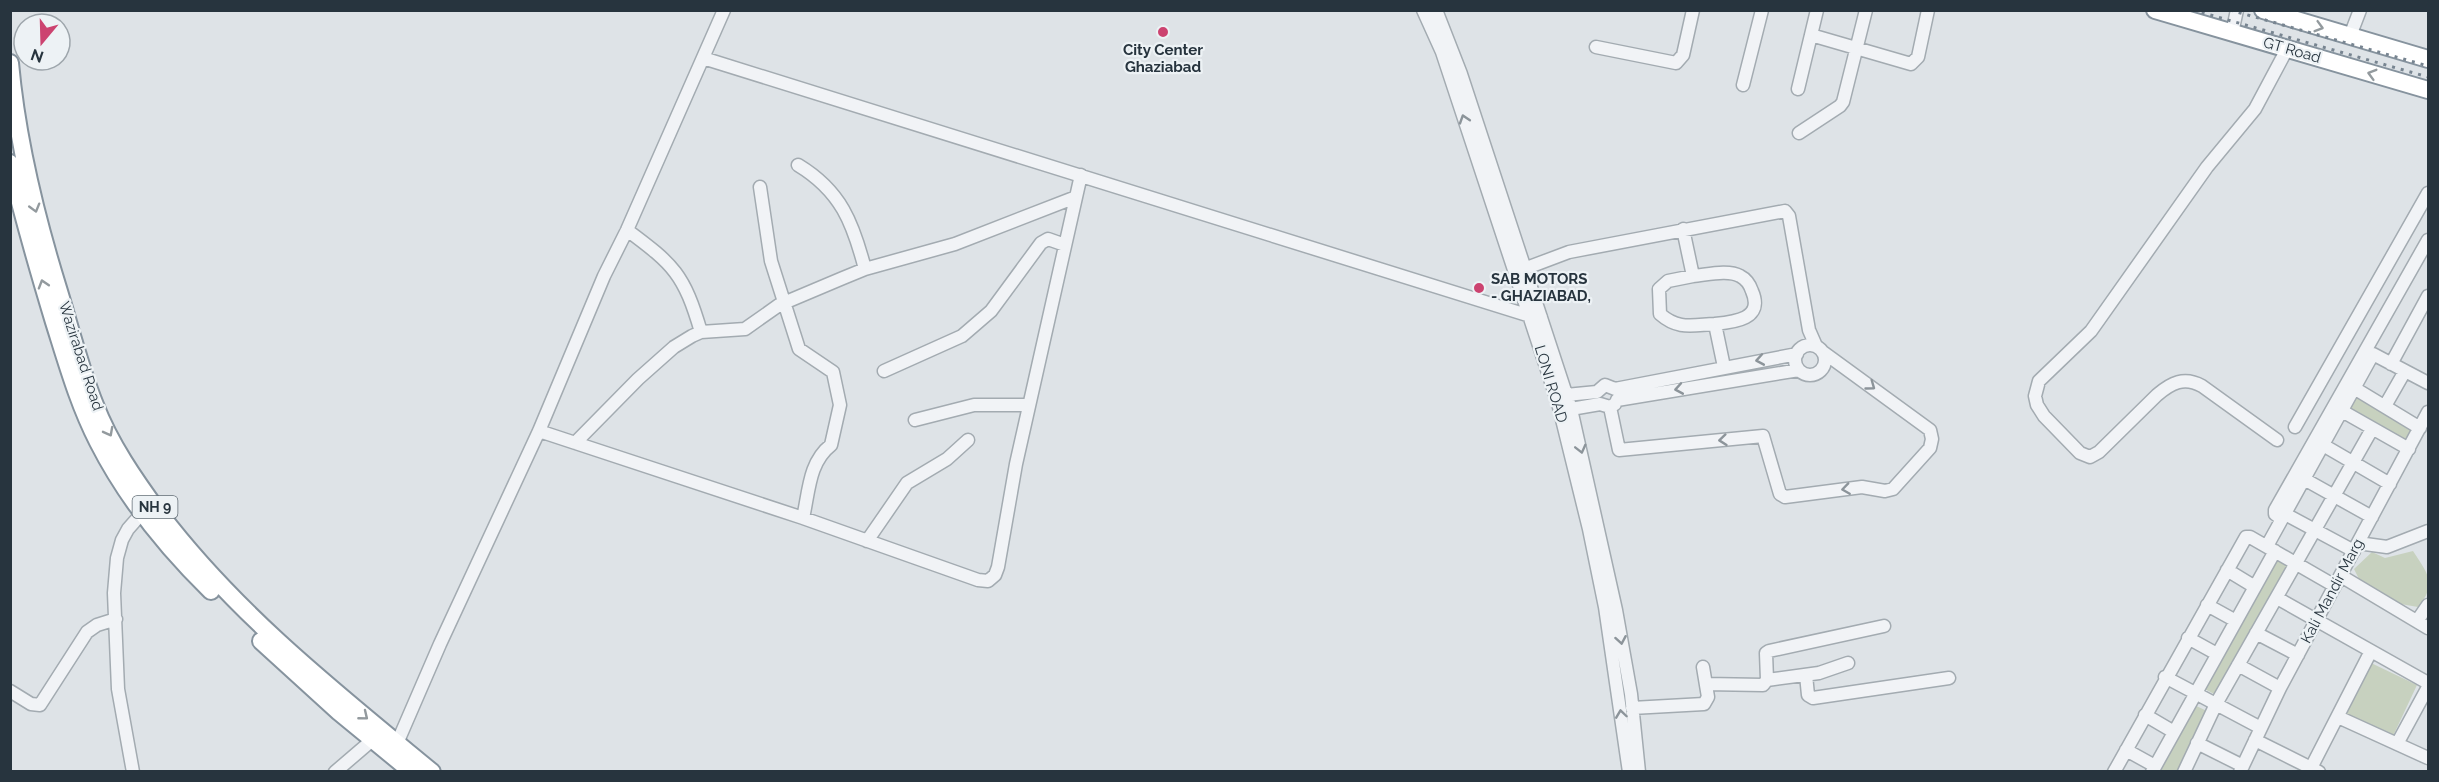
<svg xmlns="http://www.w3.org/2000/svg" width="2439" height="782" viewBox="0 0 2439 782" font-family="Raleway,sans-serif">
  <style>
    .green { fill: #c7d1bf }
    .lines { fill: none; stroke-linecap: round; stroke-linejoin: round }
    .minor-casing { stroke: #a3abb1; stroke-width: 15 }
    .highway-casing { stroke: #86939e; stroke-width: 20 }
    .minor { stroke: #f1f3f6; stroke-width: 12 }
    .highway { stroke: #fff; stroke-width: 16 }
    .rail { stroke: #788591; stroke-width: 3; stroke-dasharray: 3 6; stroke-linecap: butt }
    .oneway { stroke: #939a9e }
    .oneway2 { stroke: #8c949a }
    .poi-dot { fill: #cc4370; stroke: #edf2f5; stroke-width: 2 }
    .labels { text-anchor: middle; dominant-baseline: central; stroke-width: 4.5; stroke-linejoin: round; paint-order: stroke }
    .shield { fill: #edf2f5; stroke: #626d75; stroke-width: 1.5 }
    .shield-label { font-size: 14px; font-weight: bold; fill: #27343e }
    .poi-label { font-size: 15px; font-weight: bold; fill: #27343e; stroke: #edf2f5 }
    .street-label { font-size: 15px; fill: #27343e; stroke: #edf2f5 }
  </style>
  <rect width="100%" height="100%" fill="#dee3e7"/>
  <path class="green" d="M 2359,393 L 2418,428 L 2409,447 L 2346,413 Z
    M 2413,551 C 2427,573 2438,583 2418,607 L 2383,601 L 2359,579 L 2354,569 L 2372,552 L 2385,558 Z
    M 2276,556 L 2291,565 L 2216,695 L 2201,687 Z
    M 2369,662 L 2417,685 L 2393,736 L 2344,713 Z
    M 2192,704 L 2207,711 L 2179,771 L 2155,772 Z"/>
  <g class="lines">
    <defs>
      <path id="minor" d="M 1423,10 L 1442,52 L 1558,403 L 1589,529 L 1605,607 L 1629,772
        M 1436,10 L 1461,74 L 1571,409 L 1616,610 L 1631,694 L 1639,772
        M 2232,33 L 2237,10
        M 1811,35 L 1911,64 L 1918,57 L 1928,10
        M 2350,36 L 2360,10
        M 1596,47 L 1676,63 L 1683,55 L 1693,10
        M 703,58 L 1530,316 L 1541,317
        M 1743,85 L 1762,10
        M 1798,89 L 1817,10
        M 1799,133 L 1840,106 L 1843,102 L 1866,10
        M 798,165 C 841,191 853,223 865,269
        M 760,187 L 771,261 L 799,349 L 833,372 L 840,405 L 831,445 C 809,462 809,491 803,518
        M 1683,229 L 1693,276 L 1668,281 L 1659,289 L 1660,314 C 1678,330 1692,325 1715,324 L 1724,367
        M 627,230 C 674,265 684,274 701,332
        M 1524,269 L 1569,252 L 1785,211 L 1789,216 L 1809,330 L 1816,346
        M 1693,276 C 1706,275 1728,269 1740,276 C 1746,279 1750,285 1752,291 C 1764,319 1735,322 1715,324
        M1795 360a15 15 0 1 1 30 0a15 15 0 1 1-30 0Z
        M 2391,364 L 2428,296
        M 884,371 L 962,336 L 991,311 L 1041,243 L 1048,239 L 1065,245
        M 2354,388 L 2420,428
        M 1566,395 L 1597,392 L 1605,385 L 1615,389 L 1797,354
        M 1617,400 L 1799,370
        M 2385,406 L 2405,371
        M 1610,407 L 1619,450 L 1763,436 L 1780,494 L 1785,497 L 1862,487 L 1885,491 L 1893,489 L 1930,448 L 1932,439 L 1930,430 L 1823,352
        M 1571,409 L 1600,404 L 1610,407 L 1615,404
        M 2342,411 L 2409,449
        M 915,420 L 974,405 L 1029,405
        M 2295,427 L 2428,193
        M 539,431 L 803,518 L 978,580 L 988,581 L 995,575 L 998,567 L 1016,464 L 1081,175
        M 2277,440 L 2202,386 C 2184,376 2171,383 2157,395 L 2099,452 L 2090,457 L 2080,453 L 2044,416 L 2037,405 L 2035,396 L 2039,381 L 2091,331 L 2207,167 L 2255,109 L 2287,49
        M 575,443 L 638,379 L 674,347 L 692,336 L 701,332 L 745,329 L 779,305 L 843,278 L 865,269 L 955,244 L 1076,197
        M 2323,445 L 2390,484
        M 2304,479 L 2372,517
        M 2285,514 L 2354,551
        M 2282,519 L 2275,514 L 2275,510 L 2428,240
        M 867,541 L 907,483 L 947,459 L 968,440
        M 2358,543 L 2387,547 L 2428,531
        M 2267,546 L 2373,354 L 2428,383
        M 2227,570 L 2255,587
        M 2341,576 L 2428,628
        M 2277,598 L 2428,683
        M 2207,605 L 2236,621
        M 2417,621 L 2428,605
        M 2256,633 L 2298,655
        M 2188,638 L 2217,654
        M 2238,665 L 2280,688
        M 1806,675 L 1808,695 L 1813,698 L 1949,678
        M 2165,677 L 2261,728
        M 1767,680 L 1819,673 L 1848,663
        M 1706,684 L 1763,685 L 1767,680 L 1766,653 L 1769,651 L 1884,626
        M 10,691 L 31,704 L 40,705 L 87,632 L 97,625 L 116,619
        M 1632,708 L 1704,704 L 1708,697 L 1703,667
        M 2145,715 L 2174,732
        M 2338,717 L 2428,758
        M 2255,740 L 2319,772
        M 2197,743 L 2243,766
        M 2397,744 L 2428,687
        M 395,748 L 440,644 L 539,431 L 604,276 L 627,230 L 724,10
        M 2126,750 L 2155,766
        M 2311,768 L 2371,651
        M 133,772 L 118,689 L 114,593 L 117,558 L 122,540 L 128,529 L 143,512
        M 335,772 L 377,736
        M 2114,772 L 2246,537 L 2250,537 L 2335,586
        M 2152,772 L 2275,551
        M 2184,772 L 2216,704 L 2372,429
        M 2240,772 L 2280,688 L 2428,412"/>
      <path id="highway" d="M 2155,10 L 2428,90
        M 2263,10 L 2428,59
        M 10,63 C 17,141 35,214 58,288 C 70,327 80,368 95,405 C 110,444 135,480 160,514 C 236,614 335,692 432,772
        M 10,163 C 23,217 38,269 54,322 C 67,363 78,403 98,442 C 126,497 167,548 211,591
        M 261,641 L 339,712 L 412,772"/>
    </defs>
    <use href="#minor" class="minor-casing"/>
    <use href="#highway" class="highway-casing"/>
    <use href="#minor" class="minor"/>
    <use href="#highway" class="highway"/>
    <path class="rail" d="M 2193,10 L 2428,77
      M 2230,10 L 2428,66"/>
  </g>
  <defs><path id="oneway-chevron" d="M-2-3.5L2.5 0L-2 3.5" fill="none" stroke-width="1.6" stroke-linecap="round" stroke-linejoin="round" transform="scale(1.5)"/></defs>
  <g class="oneway">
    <use href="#oneway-chevron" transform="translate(2319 27) rotate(16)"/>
    <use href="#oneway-chevron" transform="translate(2372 74) rotate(-164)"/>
    <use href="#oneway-chevron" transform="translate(35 208) rotate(74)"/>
    <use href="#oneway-chevron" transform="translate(43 284) rotate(-107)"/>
    <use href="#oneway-chevron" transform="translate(109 432) rotate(62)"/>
    <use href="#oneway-chevron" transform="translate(364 716) rotate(39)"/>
  </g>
  <g class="oneway2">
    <use href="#oneway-chevron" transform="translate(1464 119) rotate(-108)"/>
    <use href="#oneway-chevron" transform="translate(1760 360) rotate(170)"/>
    <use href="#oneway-chevron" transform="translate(1871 386) rotate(36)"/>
    <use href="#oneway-chevron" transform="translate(1679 389) rotate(170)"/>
    <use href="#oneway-chevron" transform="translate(1723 440) rotate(174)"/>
    <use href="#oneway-chevron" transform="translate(1581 449) rotate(76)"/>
    <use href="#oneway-chevron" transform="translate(1846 489) rotate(172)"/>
    <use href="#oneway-chevron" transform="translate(1621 640) rotate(80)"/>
    <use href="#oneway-chevron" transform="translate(1621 714) rotate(-98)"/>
  </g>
  <g class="poi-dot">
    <circle cx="1163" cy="32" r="6"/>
    <circle cx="1479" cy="288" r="6"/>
  </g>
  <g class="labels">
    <rect class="shield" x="132.5" y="496" width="45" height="22" rx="4.5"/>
    <g class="shield-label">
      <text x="155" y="507">NH 9</text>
    </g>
    <g class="poi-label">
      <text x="1163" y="50">City Center<tspan x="1163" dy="17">Ghaziabad</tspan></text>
      <text x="1491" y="279" text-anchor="start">SAB MOTORS<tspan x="1491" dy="17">- GHAZIABAD,</tspan></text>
    </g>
    <g class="street-label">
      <text transform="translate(2292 50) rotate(16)">GT Road</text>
      <text transform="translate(81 356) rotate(72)">Wazirabad Road</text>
      <text transform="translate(1551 384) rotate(73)">LONI ROAD</text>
      <text transform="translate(2332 591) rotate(-62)">Kali Mandir Marg</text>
    </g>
  </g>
  <rect width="2439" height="782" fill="none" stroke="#27343e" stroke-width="24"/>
  <g transform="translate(42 42) rotate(199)"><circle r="28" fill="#edf2f5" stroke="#9ea6ac" stroke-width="1.5"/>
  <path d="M0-4.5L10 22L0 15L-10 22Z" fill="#cc4370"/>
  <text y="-9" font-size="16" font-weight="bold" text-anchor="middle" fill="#27343e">N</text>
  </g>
</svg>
